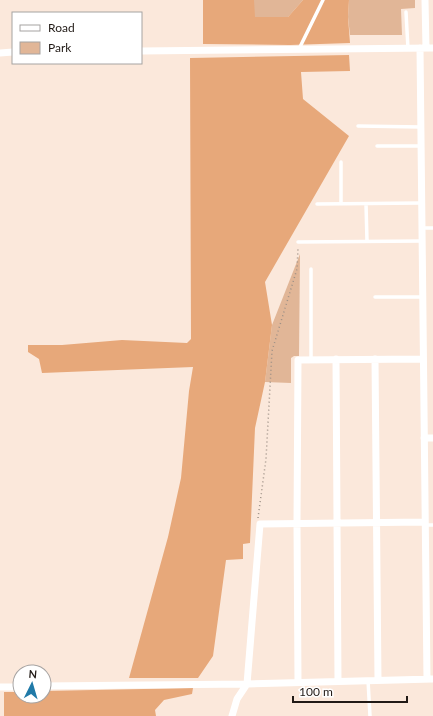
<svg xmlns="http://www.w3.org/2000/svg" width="433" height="716" viewBox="0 0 433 716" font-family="Lato,sans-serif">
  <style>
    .green { fill: #e1b697 }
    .forest { fill: #e7a87a }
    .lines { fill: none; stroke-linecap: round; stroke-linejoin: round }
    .path { stroke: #9d9086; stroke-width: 1.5; stroke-dasharray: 1 3; stroke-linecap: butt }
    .lane { stroke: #fff; stroke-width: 3.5 }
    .street { stroke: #fff; stroke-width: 7 }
  </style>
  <rect width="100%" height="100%" fill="#fbe8db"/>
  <path class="green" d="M 254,0 L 303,0 L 288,17 L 254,17 Z
    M 349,0 L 415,0 L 415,8 L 401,9 L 402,35 L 350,35 L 348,17 Z
    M 300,254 L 299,356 L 294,356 L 291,358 L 291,383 L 265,382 L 272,325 Z"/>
  <path class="forest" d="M 203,0 L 254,0 L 255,17 L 288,17 L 303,0 L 349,0 L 348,17 L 350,43 L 290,45 L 203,44 Z
    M 349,55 L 350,71 L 301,72 L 303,99 L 349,136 L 265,282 L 272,325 L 265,382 L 255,428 L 250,543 L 243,544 L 243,559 L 226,560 L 213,656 L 198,678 L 129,678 L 168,537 L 181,478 L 189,391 L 193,367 L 42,373 L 39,359 L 28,352 L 28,345 L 62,345 L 122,340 L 187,343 L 191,339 L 190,58 Z
    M 193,688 L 192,694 L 164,700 L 155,710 L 156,716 L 4,716 L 4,692 L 20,692 L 20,696 L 44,696 L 44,691 Z"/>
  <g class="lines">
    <path class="path" d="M 258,518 L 266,459 L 272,351 L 297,269 L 298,248"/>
    <path class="lane" d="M 406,12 L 408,49
      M 299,49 L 323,0
      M 358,126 L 421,127
      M 377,146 L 421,146
      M 341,162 L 341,204
      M 317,204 L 421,203
      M 366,204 L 367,241
      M 422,228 L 433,228
      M 298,242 L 422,241
      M 311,269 L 311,360
      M 375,297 L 422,297
      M 424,525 L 433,525
      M 368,680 L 370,716"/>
    <path class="street" d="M 425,0 L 426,48
      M 420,48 L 427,679
      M 141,51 L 433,48
      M 0,53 L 13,52
      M 336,359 L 338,681
      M 375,359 L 378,680
      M 424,438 L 433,438
      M 298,682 L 297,523 L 298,360 L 423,359
      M 44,686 L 247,684 L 433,679
      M 0,687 L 20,687
      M 232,716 L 237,699 L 247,684 L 260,524 L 424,522"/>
  </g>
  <rect x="12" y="12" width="130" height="52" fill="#ffffff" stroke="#a6a3a2"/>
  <rect x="20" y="25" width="20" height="6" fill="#ffffff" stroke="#a6a3a2"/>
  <text x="48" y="32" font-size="12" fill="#211a16">Road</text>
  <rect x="20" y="42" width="20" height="12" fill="#e1b697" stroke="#a6a3a2"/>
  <text x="48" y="52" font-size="12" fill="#211a16">Park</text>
  <g transform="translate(32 684) rotate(5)"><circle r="19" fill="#ffffff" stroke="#a6a3a2"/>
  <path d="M0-3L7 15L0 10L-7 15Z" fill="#207aa8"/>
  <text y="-6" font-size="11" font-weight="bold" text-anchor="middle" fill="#211a16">N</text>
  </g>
  <path d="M293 696v6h114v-6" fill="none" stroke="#211a16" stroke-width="2"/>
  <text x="299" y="696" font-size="12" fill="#211a16" stroke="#ffffff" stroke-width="3" paint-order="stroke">100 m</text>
</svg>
